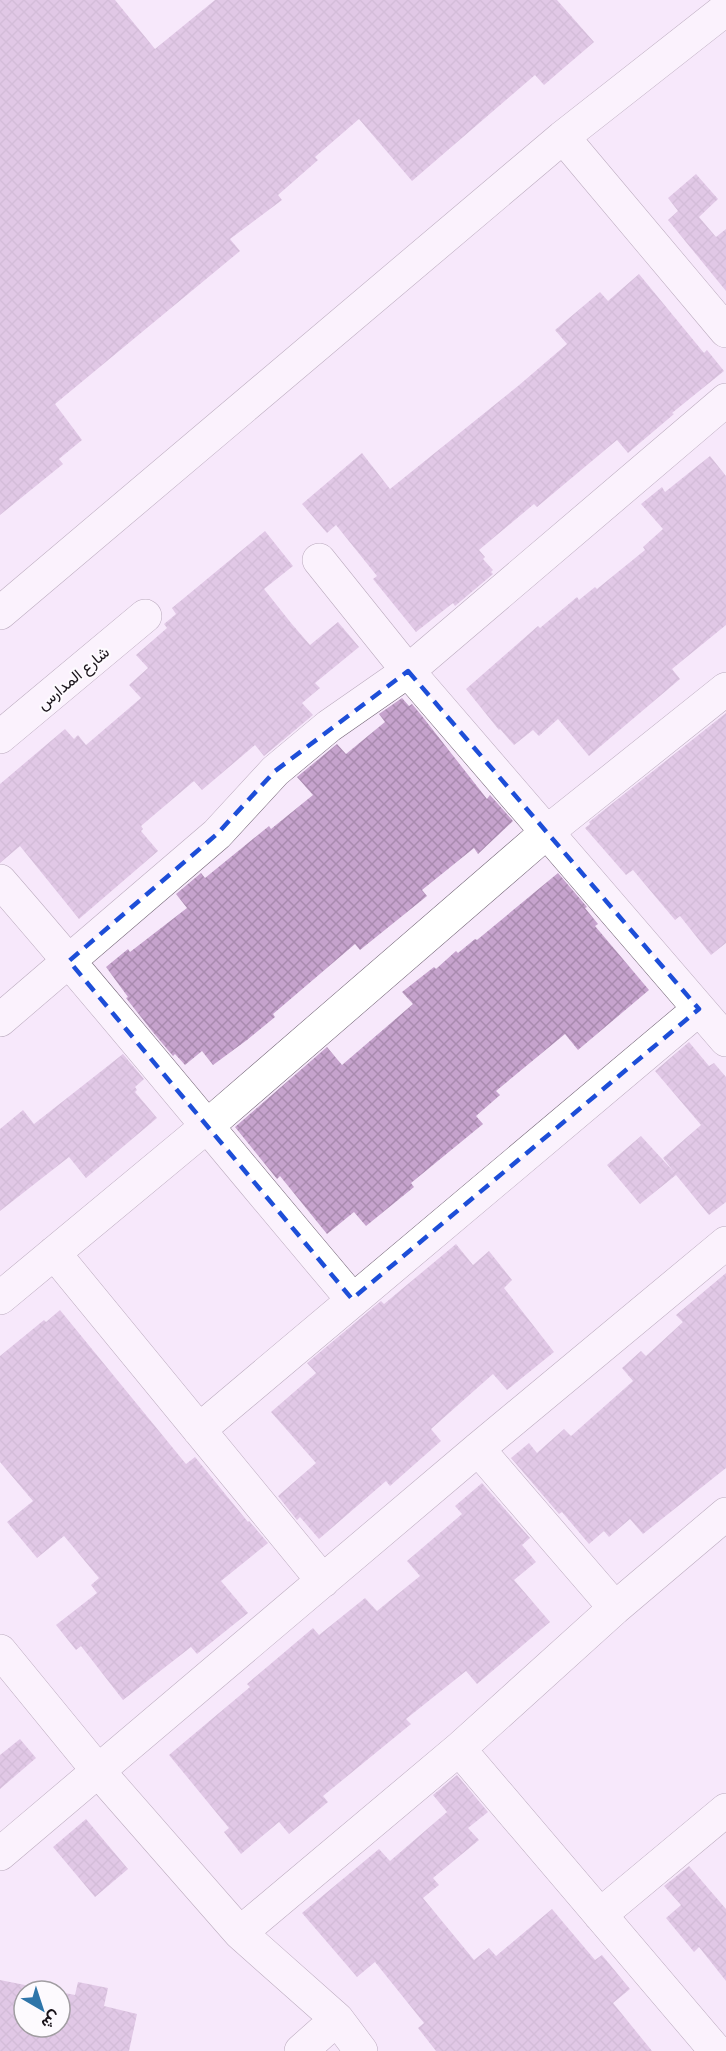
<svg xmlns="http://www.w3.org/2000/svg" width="726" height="2051" viewBox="0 0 726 2051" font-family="Literata,Vazirmatn,serif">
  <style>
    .building { fill: url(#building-cross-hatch) }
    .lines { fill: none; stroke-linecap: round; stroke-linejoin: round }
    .minor-casing { stroke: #716374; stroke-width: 34 }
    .minor { stroke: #fff; stroke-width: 33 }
    .marked { fill: none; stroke: #1d4ed8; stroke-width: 4.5; stroke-dasharray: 12 8; stroke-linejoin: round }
    .labels { text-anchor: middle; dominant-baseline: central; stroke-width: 4.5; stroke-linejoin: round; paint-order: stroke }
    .street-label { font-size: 16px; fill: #181219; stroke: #fdfafe }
  </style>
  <defs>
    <pattern id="building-cross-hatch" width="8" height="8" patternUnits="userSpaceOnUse" patternTransform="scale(1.5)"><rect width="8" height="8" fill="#c6a3cd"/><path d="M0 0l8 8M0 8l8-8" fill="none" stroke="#a98baf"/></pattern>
  </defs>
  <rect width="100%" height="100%" fill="#f7e8fb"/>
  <path class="building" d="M 0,0 L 115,0 L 155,49 L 215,0 L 557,0 L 594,42 L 544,85 L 535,75 L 412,181 L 359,119 L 315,157 L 318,160 L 278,195 L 282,200 L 230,239 L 240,251 L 55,404 L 82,440 L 59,459 L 63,464 L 0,515 Z
    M 696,174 L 718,199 L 699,217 L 716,237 L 726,229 L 726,291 L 668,220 L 678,211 L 668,198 Z
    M 639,274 L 704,353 L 707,350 L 724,371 L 672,413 L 674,414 L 628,453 L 617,440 L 537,507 L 534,504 L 479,550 L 485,557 L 483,559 L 493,570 L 491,572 L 493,574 L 455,606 L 453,603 L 416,632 L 373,579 L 377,576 L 336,525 L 327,533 L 302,504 L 362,453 L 390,489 L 518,386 L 567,344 L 555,330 L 600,292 L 608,301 Z
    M 710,456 L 726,476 L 726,625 L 672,669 L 680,679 L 589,756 L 558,719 L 539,736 L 533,730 L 514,745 L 500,729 L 499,730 L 466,689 L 538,626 L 540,628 L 577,597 L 579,600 L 595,587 L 597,589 L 645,550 L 643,547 L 663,529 L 641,504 L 662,487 L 665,492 Z
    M 265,531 L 293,566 L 264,589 L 291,623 L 310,645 L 338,622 L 359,647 L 315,683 L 320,688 L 302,703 L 313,715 L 264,756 L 255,745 L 202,790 L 194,781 L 141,826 L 143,829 L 141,831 L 158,851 L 79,919 L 20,846 L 0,863 L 0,784 L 65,729 L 74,739 L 78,735 L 86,745 L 141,698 L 129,685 L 148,668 L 136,655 L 167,628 L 164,624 L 176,614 L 172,608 Z
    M 402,698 L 409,706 L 412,704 L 422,716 L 487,799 L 490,795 L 513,821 L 478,854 L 474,848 L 422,890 L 427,896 L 360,950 L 355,944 L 273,1014 L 275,1017 L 247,1040 L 213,1065 L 202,1051 L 185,1065 L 175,1054 L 173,1056 L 152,1031 L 126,998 L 128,997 L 106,967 L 128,949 L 130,952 L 187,908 L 176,894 L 201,873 L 205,878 L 269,826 L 271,829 L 313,795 L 297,777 L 337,744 L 346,754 L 385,722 L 379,714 Z
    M 726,713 L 726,943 L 711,955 L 680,916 L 675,920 L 633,870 L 626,875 L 585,828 L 590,824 L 589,822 Z
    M 558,873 L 587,907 L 585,908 L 598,924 L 595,926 L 649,990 L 578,1050 L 565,1034 L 496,1091 L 500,1095 L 476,1116 L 483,1124 L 411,1183 L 414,1187 L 366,1226 L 354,1212 L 327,1234 L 280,1176 L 277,1179 L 235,1127 L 327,1047 L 342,1065 L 413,1004 L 402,992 L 434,967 L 436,969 L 456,951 L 458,953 L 475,939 L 477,940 Z
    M 689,1042 L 709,1066 L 714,1063 L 726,1077 L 726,1202 L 709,1215 L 676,1175 L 640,1204 L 607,1165 L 641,1136 L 674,1172 L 663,1158 L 701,1125 L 655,1071 Z
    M 123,1054 L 144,1079 L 135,1087 L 137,1090 L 135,1092 L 157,1118 L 86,1178 L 69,1157 L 0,1211 L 0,1129 L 23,1110 L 34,1124 Z
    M 456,1244 L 473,1265 L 489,1251 L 512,1280 L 504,1288 L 554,1352 L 507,1390 L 493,1374 L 431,1429 L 441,1441 L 390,1486 L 386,1481 L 319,1539 L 300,1517 L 297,1520 L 278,1496 L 316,1463 L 271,1412 L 316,1373 L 307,1363 L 381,1301 L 384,1304 Z
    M 726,1273 L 726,1468 L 643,1534 L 630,1519 L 609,1537 L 604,1531 L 589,1544 L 562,1512 L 559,1514 L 511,1458 L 529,1443 L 537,1453 L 564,1429 L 571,1436 L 633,1381 L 622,1368 L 641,1351 L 646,1356 L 683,1322 L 676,1315 Z
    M 60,1310 L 186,1464 L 195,1457 L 248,1522 L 249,1521 L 268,1543 L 221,1581 L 248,1613 L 197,1654 L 191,1647 L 123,1700 L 81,1646 L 76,1650 L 56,1625 L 97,1593 L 91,1585 L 99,1578 L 64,1536 L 37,1558 L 7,1522 L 33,1501 L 0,1462 L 0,1356 L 44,1320 L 46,1322 Z
    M 482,1483 L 530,1538 L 522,1545 L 536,1562 L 514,1580 L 550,1622 L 477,1684 L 466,1671 L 406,1719 L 411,1724 L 323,1796 L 328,1802 L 289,1834 L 279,1822 L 241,1854 L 224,1832 L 229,1828 L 169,1755 L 250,1687 L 247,1684 L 313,1628 L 319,1635 L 365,1598 L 377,1611 L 420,1576 L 407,1561 L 462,1514 L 455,1506 Z
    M 20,1739 L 36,1758 L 0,1789 L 0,1755 Z
    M 457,1775 L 488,1812 L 468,1828 L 479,1840 L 433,1878 L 439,1885 L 423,1898 L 474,1960 L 489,1948 L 496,1956 L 552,1909 L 595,1960 L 602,1955 L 630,1989 L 613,2003 L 652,2051 L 436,2051 L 418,2028 L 424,2023 L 375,1962 L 357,1977 L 302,1913 L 379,1849 L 390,1861 L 447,1812 L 433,1795 Z
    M 86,1819 L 128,1869 L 95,1897 L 53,1847 Z
    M 689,1866 L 726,1909 L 726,1981 L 699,1947 L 694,1952 L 666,1918 L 681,1905 L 664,1886 Z
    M 0,1980 L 55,1991 L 24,1991 L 24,2027 L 60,2027 L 60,1992 L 75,1995 L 78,1982 L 108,1988 L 104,2006 L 137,2014 L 129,2051 L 0,2051 Z"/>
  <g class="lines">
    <defs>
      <path id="minor" d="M 563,137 L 726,331
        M 319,560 L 408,671 L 726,1040
        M 0,613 L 563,137 L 726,9
        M 0,737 L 145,616
        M 0,881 C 120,1019 234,1160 352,1299
        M 0,1020 L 217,834 L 275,771 L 329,726 L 408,671 L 726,400
        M 54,1253 L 323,1581
        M 0,1298 L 206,1127 L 547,832 L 726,689
        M 199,1430 L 699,1009
        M 478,1449 L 615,1608
        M 0,1651 L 99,1772 L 240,1933 L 337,2019 L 361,2051
        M 459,1749 L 716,2051
        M 0,1854 L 478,1449 L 726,1243
        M 600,1915 L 726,1810
        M 240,1933 L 459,1749 L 615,1608 L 726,1514
        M 301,2051 L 337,2019"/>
    </defs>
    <use href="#minor" class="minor-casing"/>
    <use href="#minor" class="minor"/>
  </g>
  <path d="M0 0H726V2051H0ZM 408,671 L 699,1009 L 352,1299 L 69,961 L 217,834 L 275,771 Z" fill="#f7e8fb" fill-opacity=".55" fill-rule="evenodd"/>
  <path class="marked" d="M 408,671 L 699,1009 L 352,1299 L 69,961 L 217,834 L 275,771 Z"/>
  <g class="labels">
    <g class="street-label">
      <text transform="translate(72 677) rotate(-40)">شارع المدارس</text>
    </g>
  </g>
  <g transform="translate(42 2009) rotate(141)"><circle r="28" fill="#fdfafe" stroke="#a19da2" stroke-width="1.5"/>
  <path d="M0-4.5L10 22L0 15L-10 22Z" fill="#2e75a9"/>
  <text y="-9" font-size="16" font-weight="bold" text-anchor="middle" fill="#181219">ش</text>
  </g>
</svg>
